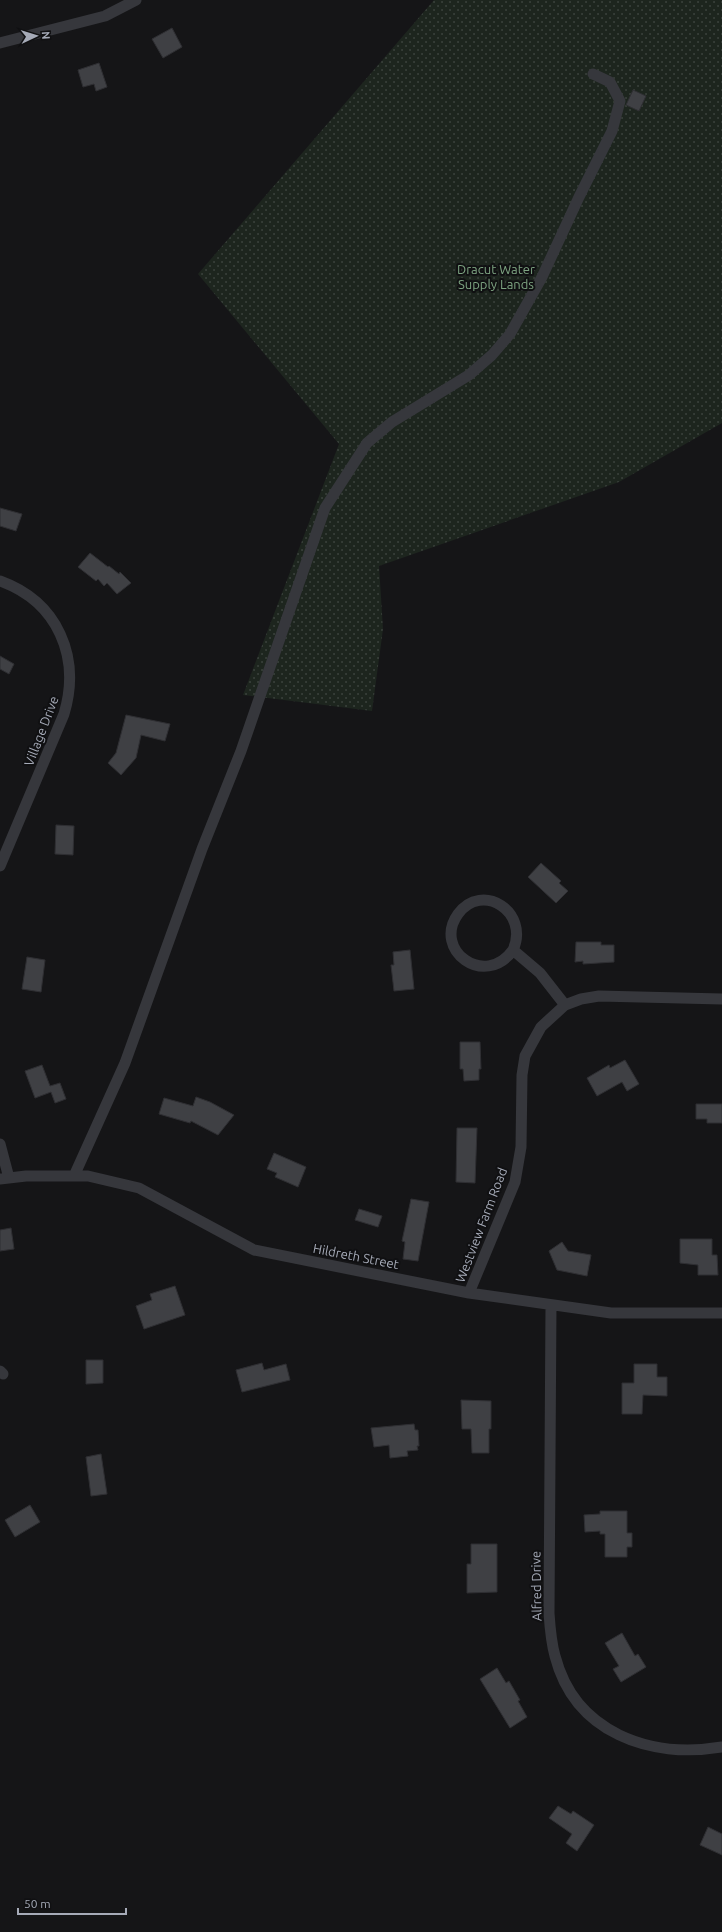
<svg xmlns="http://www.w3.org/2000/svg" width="722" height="1932" viewBox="0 0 722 1932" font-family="Ubuntu,sans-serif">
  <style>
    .grass { fill: url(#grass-dots) }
    .building { fill: #3f4044; stroke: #2f2f33 }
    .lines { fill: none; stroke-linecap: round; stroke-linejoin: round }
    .street { stroke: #36373c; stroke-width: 11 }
    .labels { text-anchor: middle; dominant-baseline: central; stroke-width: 4; stroke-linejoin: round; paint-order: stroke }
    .park-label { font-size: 13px; fill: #7da381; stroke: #101012 }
    .street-label { font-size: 13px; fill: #a6abb8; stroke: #101012 }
  </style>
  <defs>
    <pattern id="grass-dots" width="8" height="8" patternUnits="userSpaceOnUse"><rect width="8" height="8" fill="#1d251e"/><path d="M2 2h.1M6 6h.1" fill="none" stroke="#3b423d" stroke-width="1.8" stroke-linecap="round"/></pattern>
  </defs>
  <rect width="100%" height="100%" fill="#151517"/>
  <path class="grass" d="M 434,0 L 722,0 L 722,423 L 619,482 L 379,566 L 383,629 L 372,711 L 243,695 L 339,444 L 198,274 Z"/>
  <path class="building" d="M 172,28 L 182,47 L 163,58 L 152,39 Z
    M 99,63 L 107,87 L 96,91 L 94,84 L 83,87 L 78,70 Z
    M 633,90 L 646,96 L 639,111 L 626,105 Z
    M 0,508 L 22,514 L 16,531 L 0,526 Z
    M 90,553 L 108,567 L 109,566 L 119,574 L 120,572 L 131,583 L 117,594 L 107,583 L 104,586 L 98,579 L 96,581 L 78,567 Z
    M 0,656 L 14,664 L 9,674 L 0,669 Z
    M 126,715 L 170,724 L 165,741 L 141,735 L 136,758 L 121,775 L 108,763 L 116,753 Z
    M 56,825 L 74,826 L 73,855 L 55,854 Z
    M 541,863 L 561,881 L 559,883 L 568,891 L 556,903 L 528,877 Z
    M 576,942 L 601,942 L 601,945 L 614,945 L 614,962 L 583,964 L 583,961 L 575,962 Z
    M 410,950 L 414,989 L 394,991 L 391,965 L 394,965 L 393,952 Z
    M 27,957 L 45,960 L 41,992 L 22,989 Z
    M 460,1042 L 480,1042 L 481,1069 L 479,1069 L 479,1080 L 464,1081 L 463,1069 L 460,1069 Z
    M 625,1060 L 639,1084 L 627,1091 L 622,1082 L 597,1096 L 587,1078 L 609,1065 L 610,1068 Z
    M 42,1065 L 50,1086 L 60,1083 L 66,1099 L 55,1103 L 51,1092 L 35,1098 L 25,1071 Z
    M 196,1097 L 210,1102 L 234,1115 L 218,1135 L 191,1121 L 190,1123 L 159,1114 L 164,1098 L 193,1106 Z
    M 696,1104 L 722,1104 L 722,1123 L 707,1123 L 707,1119 L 696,1119 Z
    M 457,1128 L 477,1128 L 475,1183 L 456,1182 Z
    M 274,1153 L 306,1167 L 298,1187 L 275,1177 L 277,1173 L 267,1169 Z
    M 411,1199 L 429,1202 L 418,1261 L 403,1259 L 405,1242 L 402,1241 Z
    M 359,1209 L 382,1216 L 378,1227 L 355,1220 Z
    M 11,1228 L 14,1249 L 0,1251 L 0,1230 Z
    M 680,1239 L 712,1239 L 712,1255 L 717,1255 L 718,1275 L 698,1275 L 698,1265 L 680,1263 Z
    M 562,1242 L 568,1251 L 591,1255 L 587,1276 L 557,1270 L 549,1251 Z
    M 175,1286 L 185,1315 L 144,1329 L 136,1306 L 152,1300 L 150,1294 Z
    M 86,1360 L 103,1360 L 103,1383 L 86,1384 Z
    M 262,1363 L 264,1370 L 286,1364 L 290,1380 L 242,1392 L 236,1370 Z
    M 634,1364 L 657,1364 L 657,1377 L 667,1377 L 667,1396 L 643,1395 L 642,1414 L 622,1414 L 622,1383 L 634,1383 Z
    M 461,1400 L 491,1401 L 491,1429 L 489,1429 L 489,1453 L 472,1453 L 471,1429 L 462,1429 Z
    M 414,1424 L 415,1430 L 418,1430 L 419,1446 L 417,1446 L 418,1450 L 407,1451 L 408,1456 L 390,1458 L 389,1445 L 374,1447 L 371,1428 Z
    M 101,1454 L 107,1494 L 91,1496 L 86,1457 Z
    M 30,1505 L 40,1522 L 15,1537 L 5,1520 Z
    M 600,1511 L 627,1511 L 627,1533 L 632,1533 L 632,1547 L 627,1547 L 627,1557 L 605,1557 L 605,1534 L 600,1534 L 600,1531 L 585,1532 L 584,1515 L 600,1514 Z
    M 471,1544 L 497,1544 L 497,1592 L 467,1593 L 467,1564 L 471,1564 Z
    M 622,1633 L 635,1656 L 638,1654 L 646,1667 L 621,1682 L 613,1669 L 619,1666 L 605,1643 Z
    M 497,1668 L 506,1683 L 509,1681 L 520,1700 L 518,1701 L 527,1717 L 510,1728 L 480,1679 Z
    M 558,1806 L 571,1814 L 573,1811 L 594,1825 L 577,1851 L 566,1843 L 572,1834 L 549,1818 Z
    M 708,1827 L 722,1834 L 722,1855 L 700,1845 Z"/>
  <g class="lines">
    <path class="street" d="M 0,43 L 105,16 L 136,0
      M 0,581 C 58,602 81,657 64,714 L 0,866
      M 513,950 C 530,912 482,881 458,914 C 432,950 485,989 513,950 L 540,973 L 565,1005
      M 0,1144 L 9,1178
      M 74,1176 L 125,1063 L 202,849 L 241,751 L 325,508 L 367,443 L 392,422 L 469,375 L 492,355 L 510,334 L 542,277 L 579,197 L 612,131 L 620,101 L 610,82 L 593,74
      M 0,1179 L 26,1176 L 88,1176 L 139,1188 L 254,1250 L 469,1293 L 611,1313 L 722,1313
      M 469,1293 L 515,1182 L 521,1147 L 522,1075 L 525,1056 L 541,1027 L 565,1005 L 581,999 L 599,996 L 722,999
      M 551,1305 L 549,1613 C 550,1628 551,1642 555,1656 C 575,1733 650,1759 722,1747
      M 0,1371 L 3,1374"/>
  </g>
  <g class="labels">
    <g class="park-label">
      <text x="496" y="269">Dracut Water<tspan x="496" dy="15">Supply Lands</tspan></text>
    </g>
    <g class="street-label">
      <text transform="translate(41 731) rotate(-69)">Village Drive</text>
      <text transform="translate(481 1225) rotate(-69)">Westview Farm Road</text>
      <text transform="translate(356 1256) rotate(11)">Hildreth Street</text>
      <text transform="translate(536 1586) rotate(-91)">Alfred Drive</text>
    </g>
  </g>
  <g transform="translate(36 36) rotate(86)" stroke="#101012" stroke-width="3" paint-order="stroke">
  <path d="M0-3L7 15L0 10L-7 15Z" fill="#a6abb8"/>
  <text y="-6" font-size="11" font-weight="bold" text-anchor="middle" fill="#a6abb8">N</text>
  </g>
  <path d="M18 1908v6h108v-6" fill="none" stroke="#a6abb8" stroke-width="2"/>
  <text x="24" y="1908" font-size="12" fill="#a6abb8" stroke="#101012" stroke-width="3" paint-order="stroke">50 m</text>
</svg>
